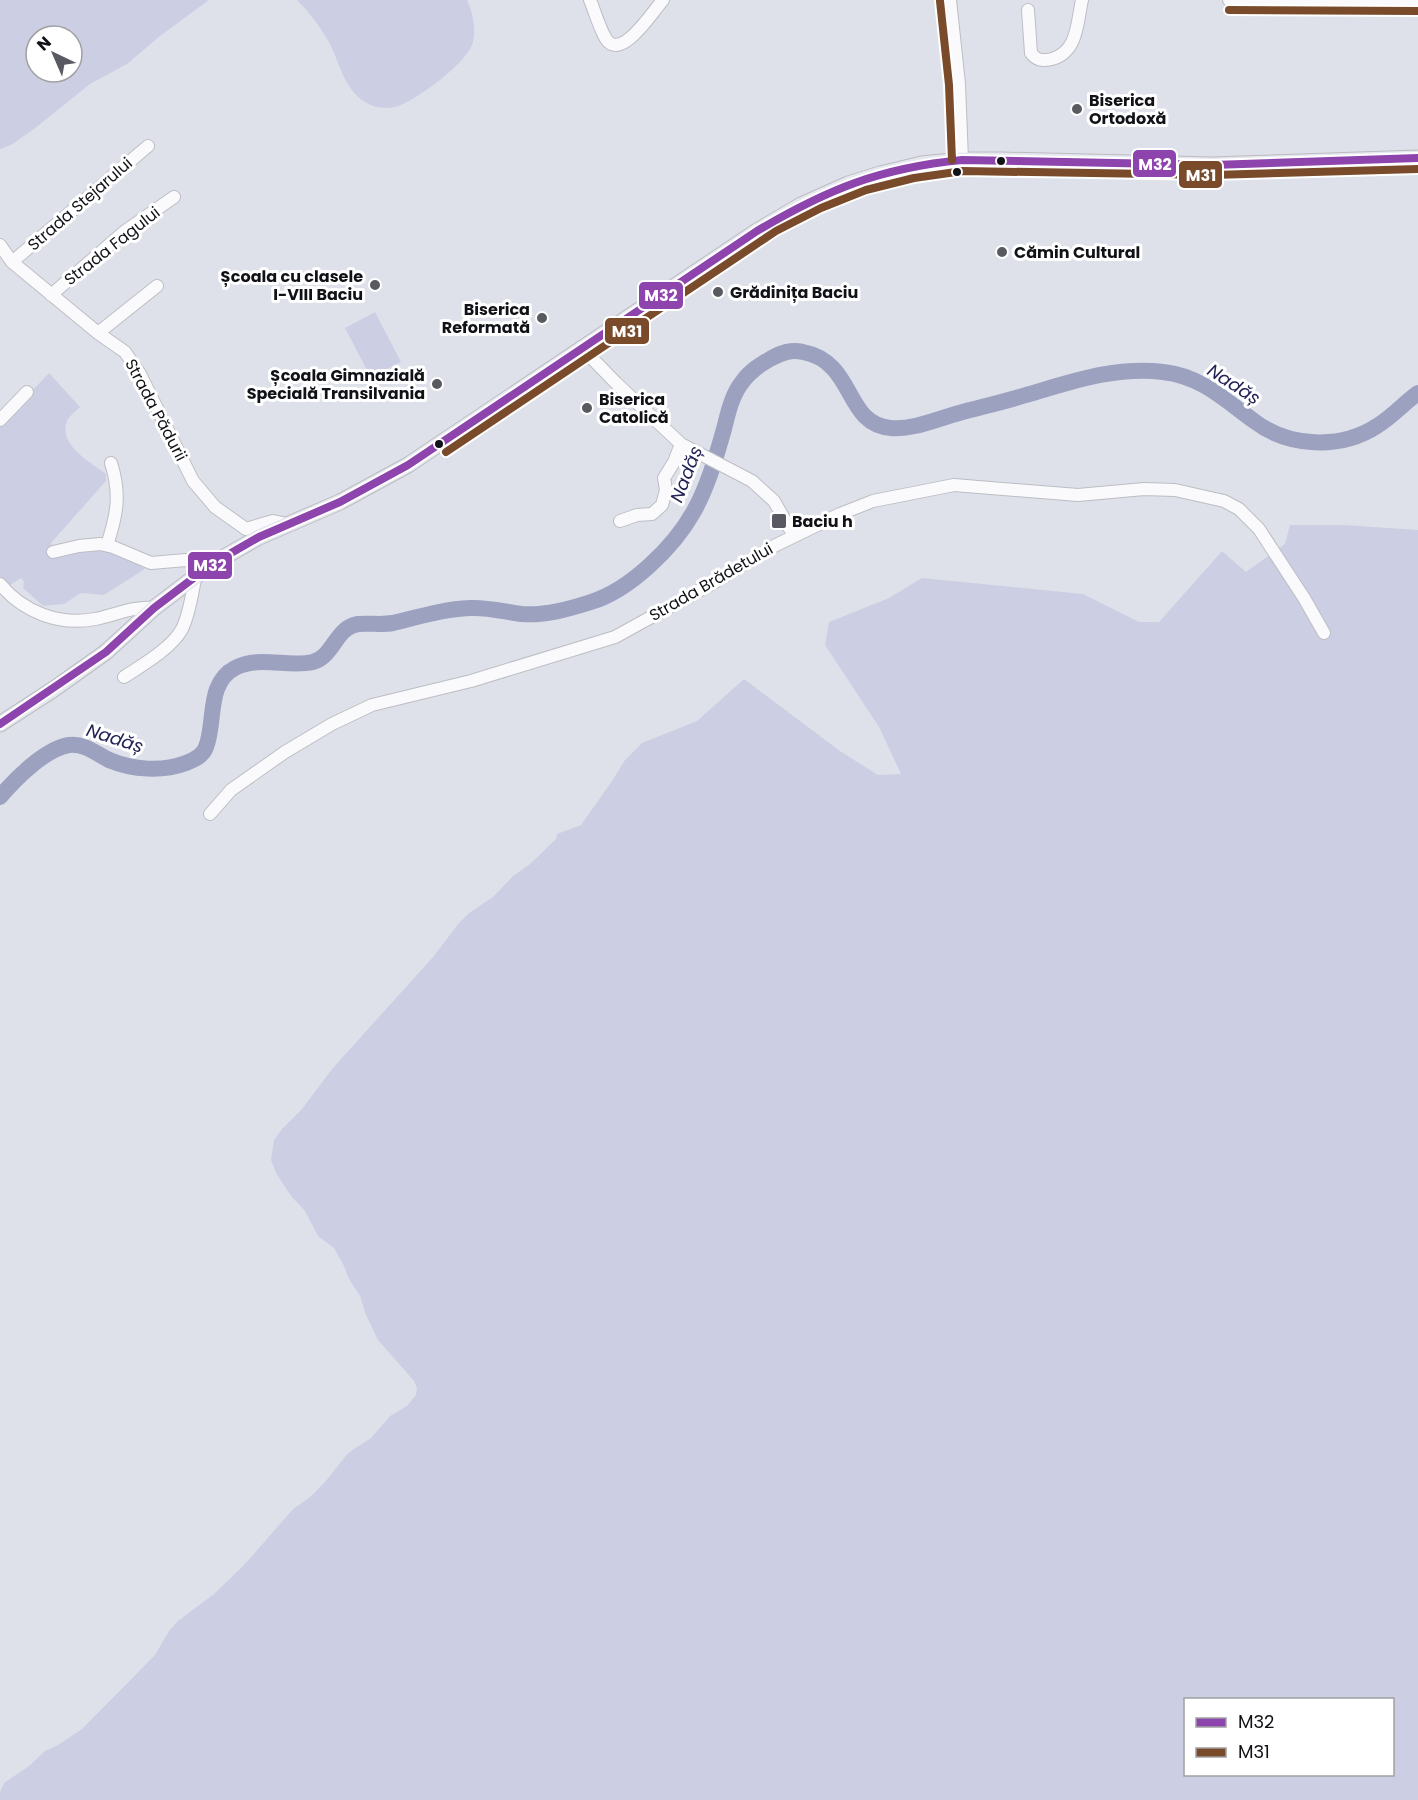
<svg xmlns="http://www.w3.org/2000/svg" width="1418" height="1800" viewBox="0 0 1418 1800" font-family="Poppins,sans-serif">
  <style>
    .green { fill: #cccfe3; fill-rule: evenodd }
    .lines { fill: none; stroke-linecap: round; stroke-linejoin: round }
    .river { stroke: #9ca1c0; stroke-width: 16 }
    .minor-casing { stroke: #bcbec4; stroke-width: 14 }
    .major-casing { stroke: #bbbcc0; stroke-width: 17 }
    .minor { stroke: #fafafc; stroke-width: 12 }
    .major { stroke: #e6e7ef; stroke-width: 15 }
    .bus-1-casing { stroke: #fff; stroke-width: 12 }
    .bus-2-casing { stroke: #fff; stroke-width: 12 }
    .bus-1 { stroke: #8e44ad; stroke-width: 8 }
    .bus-2 { stroke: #7a4b2a; stroke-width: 8 }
    .poi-dot { fill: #595a61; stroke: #fff; stroke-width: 2 }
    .bus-dot { fill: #111217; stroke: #fff; stroke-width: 2 }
    .labels { text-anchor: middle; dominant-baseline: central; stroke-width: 6; stroke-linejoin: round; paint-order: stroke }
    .poi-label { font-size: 16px; font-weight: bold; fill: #111217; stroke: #fff; text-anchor: start }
    .street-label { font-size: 16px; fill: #111217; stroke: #fff }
    .water-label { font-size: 18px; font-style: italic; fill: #232357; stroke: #fff }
    .line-badge { stroke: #fff; stroke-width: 2 }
    .badge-label { font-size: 16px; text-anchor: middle; font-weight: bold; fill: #fff }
  </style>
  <rect width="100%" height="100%" fill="#dfe1ea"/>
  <path class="green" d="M 0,0 L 209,0 L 160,36 L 127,64 L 90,84 L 34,129 L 11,145 L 0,149 ZM 36,36 L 72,36 L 72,72 L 36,72 Z
    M 297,0 L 467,0 C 473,13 477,31 472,45 C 465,64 415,102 395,107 C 385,109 374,108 365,102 C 344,89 340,64 330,44 C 321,28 310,13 297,0 Z
    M 375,312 L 401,362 L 371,378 L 345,328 Z
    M 49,373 L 80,407 C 76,411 69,416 67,421 C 58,445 90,462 106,474 L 106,481 L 51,543 L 54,556 L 90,545 L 112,548 L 145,569 L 104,595 L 81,593 L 64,604 L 43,606 L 23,588 L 24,582 L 21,578 L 7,587 L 0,579 L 0,425 Z
    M 1290,525 L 1345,525 L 1418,530 L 1418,1800 L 0,1800 L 0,1792 L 4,1783 L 29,1766 L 45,1751 L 58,1745 L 82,1729 L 155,1655 L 169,1631 L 178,1621 L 214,1594 L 245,1564 L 293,1509 L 310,1497 L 325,1482 L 348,1453 L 371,1438 L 390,1416 L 407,1406 L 416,1395 L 417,1388 L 414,1381 L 378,1340 L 366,1315 L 360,1296 L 349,1279 L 344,1266 L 334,1248 L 318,1236 L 305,1211 L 291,1196 L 276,1173 L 271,1160 L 274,1140 L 282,1129 L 302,1109 L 332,1069 L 433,957 L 459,923 L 469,913 L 493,897 L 513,876 L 530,864 L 556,839 L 557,834 L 581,825 L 612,781 L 625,760 L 642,743 L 697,721 L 744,679 L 840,751 L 878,775 L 901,774 L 879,727 L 825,645 L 829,622 L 889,598 L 922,578 L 1083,594 L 1139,622 L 1159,622 L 1222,551 L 1246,572 L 1285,544 ZM 1186,1700 L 1392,1700 L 1392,1774 L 1186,1774 Z"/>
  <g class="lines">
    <path class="river" d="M 0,797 C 15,779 45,749 69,745 C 84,743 97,754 109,760 C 133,770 162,772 186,763 C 194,760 203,756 206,747 C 216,722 206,683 235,668 C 259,655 288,668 313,662 C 334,656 335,628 358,624 C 370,623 381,625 393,623 C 418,617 444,609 470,608 C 488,607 505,612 522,614 C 545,616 569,609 591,602 C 630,590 674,547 694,511 C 708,486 716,457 724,429 C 728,413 732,394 743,381 C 750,371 760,365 770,359 C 781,353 791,349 803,352 C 856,362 844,425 891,428 C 913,430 937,419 959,413 C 981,407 1004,402 1026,395 C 1071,382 1115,366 1163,372 C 1201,376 1225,400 1254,421 C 1288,447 1340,450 1377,426 C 1392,417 1404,403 1418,393"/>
    <defs>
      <path id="minor" d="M 590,0 C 595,12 599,27 606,39 C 621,62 653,11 663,0
        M 950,0 L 959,84 L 962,160
        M 1229,0 L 1418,1
        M 1028,10 L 1031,53 C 1037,61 1043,61 1052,59 C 1078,52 1077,22 1082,0
        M 0,245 L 12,262 L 98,333 L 125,352 L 140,374 L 193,481 L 215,507 L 246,529 L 273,521 L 287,524
        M 12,262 L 148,146
        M 51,295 L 124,232 L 174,197
        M 98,333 L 157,286
        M 581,347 L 616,383 L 681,444 L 752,481 L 774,501 L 794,536
        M 0,420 L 27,392
        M 620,521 L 637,515 L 652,514 L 662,505 L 666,490 L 664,478 L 674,462 L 681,444
        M 107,545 C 117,515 121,494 111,463
        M 53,552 L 79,546 L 100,544 L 113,547 L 151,563 L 186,560 L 212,564
        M 0,584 C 23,612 59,626 95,619 C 115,615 133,606 154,608
        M 124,677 C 141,666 172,648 182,629 C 190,613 192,592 196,575
        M 210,814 L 231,790 L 285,752 L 332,724 L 372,705 L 471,681 L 615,637 L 713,583 L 774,546 L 840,514 L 873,501 L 954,485 L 1078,495 L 1144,489 L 1175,490 L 1224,501 L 1239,509 L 1259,529 L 1304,598 L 1324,633"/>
      <path id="major" d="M 0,724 L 54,689 L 106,652 L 154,608 L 212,564 L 259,537 L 340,502 L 408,465 L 757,231 L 801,205 L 848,184 L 880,174 L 922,164 L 962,160 L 1001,160 L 1213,165 L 1418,158"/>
    </defs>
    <use href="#minor" class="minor-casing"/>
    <use href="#major" class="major-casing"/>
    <use href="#minor" class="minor"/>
    <use href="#major" class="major"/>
    <defs>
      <path id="bus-1" d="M 0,724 L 106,652 L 154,608 L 212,564 L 259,537 L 340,502 L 408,465 L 757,231 C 828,189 880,168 962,160 L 1213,165 L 1418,158"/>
      <path id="bus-2" d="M 940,1 L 949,85 L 952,160
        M 1229,10 L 1418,11
        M 446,452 L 776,231 L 821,208 L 866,190 L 914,178 L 963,171 L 1213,175 L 1418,169"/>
    </defs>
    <use href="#bus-1" class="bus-1-casing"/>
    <use href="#bus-2" class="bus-2-casing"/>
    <use href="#bus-1" class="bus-1"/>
    <use href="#bus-2" class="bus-2"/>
  </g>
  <g class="poi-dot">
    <circle cx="1077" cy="109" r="6"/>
    <circle cx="1002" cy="252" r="6"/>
    <circle cx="375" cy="285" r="6"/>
    <circle cx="718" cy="292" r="6"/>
    <circle cx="542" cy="318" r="6"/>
    <circle cx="437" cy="384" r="6"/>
    <circle cx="587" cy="408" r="6"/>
    <rect x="771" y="513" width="16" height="16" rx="3"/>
  </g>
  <g class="bus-dot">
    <circle cx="1001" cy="161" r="5"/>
    <circle cx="957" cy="172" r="5"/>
    <circle cx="439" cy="444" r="5"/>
  </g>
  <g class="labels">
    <g class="poi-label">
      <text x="1089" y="100">Biserica<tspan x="1089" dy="18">Ortodoxă</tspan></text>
      <text x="1014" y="252">Cămin Cultural</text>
      <text x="363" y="276" text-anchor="end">Școala cu clasele<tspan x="363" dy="18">I-VIII Baciu</tspan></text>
      <text x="730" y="292">Grădinița Baciu</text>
      <text x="530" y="309" text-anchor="end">Biserica<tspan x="530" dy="18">Reformată</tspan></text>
      <text x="425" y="375" text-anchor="end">Școala Gimnazială<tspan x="425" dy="18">Specială Transilvania</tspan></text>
      <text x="599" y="399">Biserica<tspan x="599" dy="18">Catolică</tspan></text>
      <text x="792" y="521">Baciu h</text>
    </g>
    <g class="street-label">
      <text transform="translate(80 204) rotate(-41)">Strada Stejarului</text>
      <text transform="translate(112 246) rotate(-38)">Strada Fagului</text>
      <text transform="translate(156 410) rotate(62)">Strada Pădurii</text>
      <text transform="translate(711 582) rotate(-30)">Strada Brădetului</text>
    </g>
    <g class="water-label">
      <text transform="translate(1234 384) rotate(33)">Nadăș</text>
      <text transform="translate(686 474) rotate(-69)">Nadăș</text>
      <text transform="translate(115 738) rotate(18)">Nadăș</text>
    </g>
  </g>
  <g class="line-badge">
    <rect x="1132" y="149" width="45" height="29" rx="6" fill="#8e44ad"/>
    <rect x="1178" y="160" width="45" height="29" rx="6" fill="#7a4b2a"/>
    <rect x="638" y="281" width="46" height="29" rx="6" fill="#8e44ad"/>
    <rect x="604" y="317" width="46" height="28" rx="6" fill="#7a4b2a"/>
    <rect x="187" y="551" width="46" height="29" rx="6" fill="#8e44ad"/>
  </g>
  <g class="badge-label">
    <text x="1155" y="170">M32</text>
    <text x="1201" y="181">M31</text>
    <text x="661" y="301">M32</text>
    <text x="627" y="337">M31</text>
    <text x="210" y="571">M32</text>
  </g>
  <rect x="1184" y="1698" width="210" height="78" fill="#ffffff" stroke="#a0a0a2" stroke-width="1.5"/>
  <rect x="1196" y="1718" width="30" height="9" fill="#8e44ad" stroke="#a0a0a2" stroke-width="1.5"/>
  <text x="1238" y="1728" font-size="18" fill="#111217">M32</text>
  <rect x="1196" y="1748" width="30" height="9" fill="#7a4b2a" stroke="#a0a0a2" stroke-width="1.5"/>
  <text x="1238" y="1758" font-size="18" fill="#111217">M31</text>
  <g transform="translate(54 54) rotate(316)"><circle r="28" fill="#ffffff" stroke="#a0a0a2" stroke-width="1.5"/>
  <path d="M0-4.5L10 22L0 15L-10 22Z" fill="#595a61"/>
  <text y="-9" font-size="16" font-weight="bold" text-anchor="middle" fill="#111217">N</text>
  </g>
</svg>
